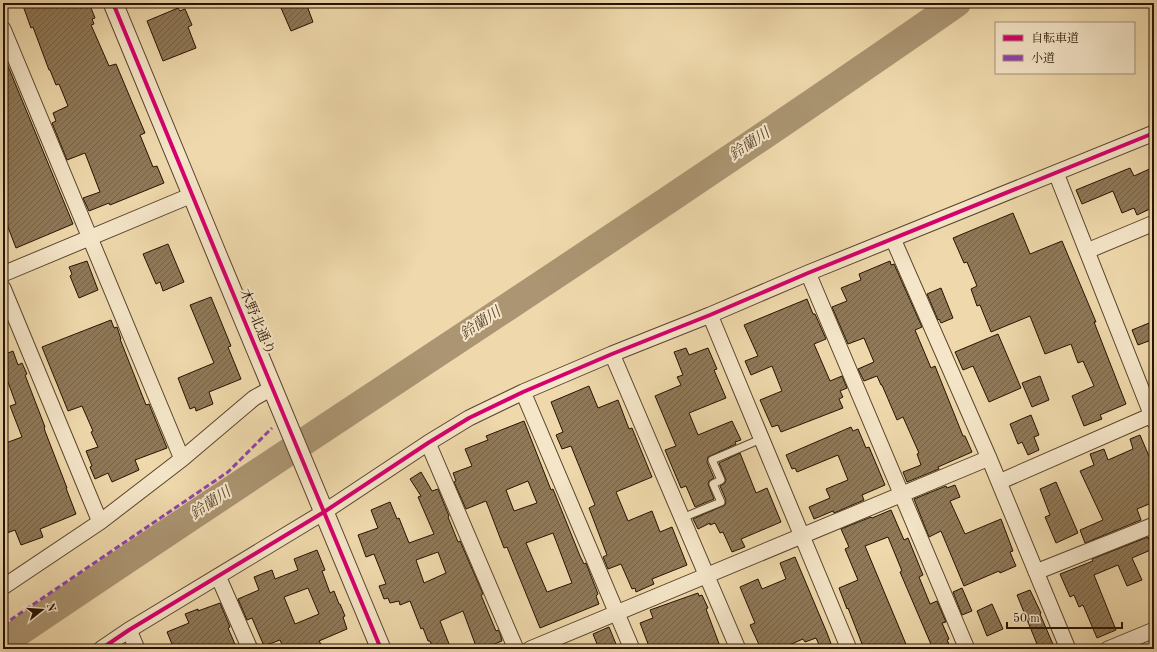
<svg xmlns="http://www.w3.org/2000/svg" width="1157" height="652" viewBox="0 0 1157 652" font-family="'Old Standard TT','Noto Serif JP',serif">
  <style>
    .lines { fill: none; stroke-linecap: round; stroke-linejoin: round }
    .river { stroke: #ab9572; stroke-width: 28 }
    .building { fill: url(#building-hatch); stroke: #271200; fill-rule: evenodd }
    .service-casing { stroke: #59442b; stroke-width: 9 }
    .minor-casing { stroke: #59442b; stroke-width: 17 }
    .tertiary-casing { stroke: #59442b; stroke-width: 21 }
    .service { stroke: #f5e6c9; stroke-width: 7 }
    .minor { stroke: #f5e6c9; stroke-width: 15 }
    .tertiary { stroke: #f5e6c9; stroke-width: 19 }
    .quiet { stroke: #8e44ad; stroke-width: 3; stroke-dasharray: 6 3; stroke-linecap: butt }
    .cycleway-casing { stroke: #f5e6c9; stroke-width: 6 }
    .cycleway { stroke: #d6006c; stroke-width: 4 }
    .labels { text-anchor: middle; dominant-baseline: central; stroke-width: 4; stroke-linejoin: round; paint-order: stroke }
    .street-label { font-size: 14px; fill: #271200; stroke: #f5e6c9 }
    .water-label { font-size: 15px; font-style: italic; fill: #5c462e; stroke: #f5e6c9 }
  </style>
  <defs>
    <pattern id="building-hatch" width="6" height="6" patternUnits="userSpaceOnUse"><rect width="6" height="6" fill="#8f7959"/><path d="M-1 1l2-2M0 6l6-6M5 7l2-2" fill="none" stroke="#756247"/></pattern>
  </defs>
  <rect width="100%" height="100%" fill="#efd9ac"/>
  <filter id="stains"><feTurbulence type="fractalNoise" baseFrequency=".005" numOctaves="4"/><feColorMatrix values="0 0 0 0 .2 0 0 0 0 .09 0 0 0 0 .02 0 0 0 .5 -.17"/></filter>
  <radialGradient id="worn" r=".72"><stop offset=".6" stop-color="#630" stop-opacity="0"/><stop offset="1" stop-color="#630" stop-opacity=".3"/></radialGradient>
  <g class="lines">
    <path class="river" d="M 3,643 C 320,428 643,222 957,3"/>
  </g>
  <path class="building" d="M 22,3 L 89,3 L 95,18 L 92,19 L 94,24 L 91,25 L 109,66 L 116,64 L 145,133 L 140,135 L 153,167 L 157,166 L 164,183 L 110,205 L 109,203 L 89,211 L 83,198 L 100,192 L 85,153 L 67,160 L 52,123 L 56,121 L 53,113 L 68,106 L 59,84 L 56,85 L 50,70 L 49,70 L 33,27 L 31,28 Z
    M 293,3 L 306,3 L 313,22 L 291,31 L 281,8 Z
    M 178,8 L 180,11 L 185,9 L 192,25 L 188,27 L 196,48 L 163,61 L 147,21 Z
    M 3,54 L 73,224 L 16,248 L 3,214 Z
    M 1154,167 L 1154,207 L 1137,215 L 1134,208 L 1122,213 L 1113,191 L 1082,204 L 1076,190 L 1130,168 L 1134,176 Z
    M 1013,213 L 1030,254 L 1062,241 L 1096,322 L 1094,322 L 1126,404 L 1100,415 L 1102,419 L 1084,426 L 1072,396 L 1094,386 L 1083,361 L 1078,363 L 1071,344 L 1045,354 L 1030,316 L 991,332 L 980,305 L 977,306 L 971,289 L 977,286 L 967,262 L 964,263 L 953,238 Z
    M 168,244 L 184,282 L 163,291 L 160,282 L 156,284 L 143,254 Z
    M 87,261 L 98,290 L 79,298 L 70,276 L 72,274 L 69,267 Z
    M 890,261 L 891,265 L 894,264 L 922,327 L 915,330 L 931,368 L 935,366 L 963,436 L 965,436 L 972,452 L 938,467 L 939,469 L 907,482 L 903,472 L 921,465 L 917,454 L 919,453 L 903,417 L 897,420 L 882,385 L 881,385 L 877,376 L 864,381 L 858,369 L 874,362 L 864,338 L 848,344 L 832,307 L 847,301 L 841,288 L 861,280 L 859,274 Z
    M 941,288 L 953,318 L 941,323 L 939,319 L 938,320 L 927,294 Z
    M 211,297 L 231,346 L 228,347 L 241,379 L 209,392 L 213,404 L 196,411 L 195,407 L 190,409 L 178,378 L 214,363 L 190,305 Z
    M 807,299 L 813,314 L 815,314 L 826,339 L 814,344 L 830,381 L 842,376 L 847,388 L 840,391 L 843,397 L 839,399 L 843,408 L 781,432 L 778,425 L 772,427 L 760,400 L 782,391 L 772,366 L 751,375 L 745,361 L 758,356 L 744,325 Z
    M 111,320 L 114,328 L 117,327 L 121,339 L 120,339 L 146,405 L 149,404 L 167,448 L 135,460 L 139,470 L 112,482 L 108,473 L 95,479 L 90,467 L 92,466 L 86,451 L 98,447 L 91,432 L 93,431 L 82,406 L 68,411 L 42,347 Z
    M 1154,321 L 1154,339 L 1138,345 L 1132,330 Z
    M 998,334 L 1021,388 L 989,402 L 973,366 L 963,370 L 955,352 Z
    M 686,348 L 689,355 L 708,348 L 717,369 L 714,370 L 726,398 L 689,413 L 698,435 L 732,421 L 741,440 L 735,442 L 736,444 L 708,457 L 707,462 L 714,478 L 709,481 L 708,484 L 714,499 L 695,507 L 686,486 L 681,488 L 665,450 L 676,446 L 655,396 L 681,385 L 677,377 L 683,375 L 674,352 Z
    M 13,351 L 18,365 L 22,363 L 27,374 L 25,375 L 45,427 L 44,427 L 45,431 L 67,488 L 66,488 L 76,514 L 40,529 L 43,537 L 21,545 L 15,530 L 7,533 L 3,523 L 3,444 L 22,437 L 10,406 L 16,404 L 8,382 L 3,384 L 3,355 Z
    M 1040,376 L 1049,400 L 1032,407 L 1022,383 Z
    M 589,386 L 598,408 L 618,400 L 629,429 L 632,428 L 652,477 L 616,492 L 628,521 L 652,511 L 660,532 L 672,527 L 687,565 L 652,579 L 654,584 L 636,592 L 635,588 L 632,589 L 621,564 L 608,569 L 603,557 L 607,555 L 589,508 L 595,505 L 571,446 L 562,449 L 556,435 L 563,432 L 551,402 Z
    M 1031,415 L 1039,435 L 1034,437 L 1039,450 L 1028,455 L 1022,442 L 1018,444 L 1010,424 Z
    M 524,421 L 551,490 L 553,489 L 580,556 L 584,564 L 586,563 L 591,576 L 598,594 L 596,596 L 599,604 L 540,628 L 507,547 L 504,548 L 486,501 L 466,509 L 454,482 L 456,481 L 453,473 L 472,466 L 465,449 L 488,440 L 486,436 ZM 528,481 L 537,503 L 514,511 L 506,490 ZM 553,533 L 572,583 L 547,592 L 526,543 Z
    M 851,427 L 853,431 L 858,429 L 866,448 L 869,447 L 885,485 L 862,495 L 864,500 L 834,513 L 833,511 L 814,519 L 809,507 L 830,498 L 826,489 L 848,480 L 838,455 L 797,472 L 795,468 L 792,469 L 786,455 Z
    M 1140,435 L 1154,468 L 1154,502 L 1137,509 L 1141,520 L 1085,543 L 1080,530 L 1103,520 L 1080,471 L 1094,465 L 1090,454 L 1104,449 L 1108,460 L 1133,449 L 1130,439 Z
    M 740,453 L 756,493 L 767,488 L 781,522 L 741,539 L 745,547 L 732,552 L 723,532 L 720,533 L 715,523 L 710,525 L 710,523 L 698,529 L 693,519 L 725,505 L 726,500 L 720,486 L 725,483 L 726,480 L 719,463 Z
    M 421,472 L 432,491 L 438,489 L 449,516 L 448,517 L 458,542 L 460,541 L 483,594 L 481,595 L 496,631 L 498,630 L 500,633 L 502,641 L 492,645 L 493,649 L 477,649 L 463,611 L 440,621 L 451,649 L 433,649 L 430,641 L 428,641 L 423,628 L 421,629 L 410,601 L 400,605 L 399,601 L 390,603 L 388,598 L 384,599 L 379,586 L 386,584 L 374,554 L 366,557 L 358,535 L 378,528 L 371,510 L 390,502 L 397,519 L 399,518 L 409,543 L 434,534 L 418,497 L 421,496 L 410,479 ZM 438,552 L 446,573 L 424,583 L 416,560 Z
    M 1056,482 L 1078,533 L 1056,543 L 1045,517 L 1050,515 L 1040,489 Z
    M 955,485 L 960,497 L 950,501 L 965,534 L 1001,519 L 1013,551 L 1010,552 L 1016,566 L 1000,573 L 999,571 L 964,586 L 941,531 L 929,537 L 914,499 L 946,486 L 947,488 Z
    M 891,510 L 904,540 L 908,538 L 923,575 L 919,577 L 930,604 L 937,601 L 946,622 L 942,623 L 949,639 L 947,640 L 951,649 L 933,649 L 900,572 L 902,571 L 888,537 L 865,546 L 908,649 L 864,649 L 848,608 L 847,609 L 839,588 L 858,580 L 845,549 L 849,547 L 841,529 L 871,517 L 872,518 Z
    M 1148,537 L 1153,549 L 1132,558 L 1142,580 L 1127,586 L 1118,565 L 1094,575 L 1116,630 L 1097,638 L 1083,605 L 1079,607 L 1074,595 L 1070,597 L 1060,574 L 1093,561 L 1092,559 Z
    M 317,550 L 325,570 L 322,571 L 330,593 L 334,591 L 339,604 L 340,604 L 345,616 L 343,617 L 347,629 L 319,641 L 321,644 L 308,649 L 284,649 L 280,640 L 264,646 L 252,618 L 247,620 L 238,599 L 259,590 L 254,577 L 272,570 L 275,579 L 298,570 L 294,559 ZM 308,588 L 319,614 L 295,624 L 284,597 Z
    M 795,557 L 827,633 L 833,649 L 821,649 L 816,638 L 805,642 L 803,639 L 780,649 L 761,649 L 750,625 L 755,623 L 740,587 L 758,579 L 762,589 L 786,579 L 780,563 Z
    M 962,588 L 972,611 L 962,615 L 953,592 Z
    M 1030,590 L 1041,613 L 1040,614 L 1055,649 L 1039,649 L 1017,595 Z
    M 698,593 L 699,596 L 702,595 L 708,608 L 706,609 L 721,649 L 650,649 L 640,623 L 653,618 L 650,610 Z
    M 220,603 L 230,627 L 228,628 L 237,649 L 174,649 L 167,632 L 189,623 L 185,614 L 198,609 L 198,611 Z
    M 992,604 L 1003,629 L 987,636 L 977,611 Z
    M 609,627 L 618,649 L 599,649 L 593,634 Z"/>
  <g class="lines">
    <defs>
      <path id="service" d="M 682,518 L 721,502 L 713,484 L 721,480 L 712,460 L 761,439"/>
      <path id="minor" d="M 3,29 L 182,459
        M 1056,173 L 1154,421
        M 893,239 L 989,458 L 1068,649
        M 1087,251 L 1154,223
        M 808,273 L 967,649
        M 3,274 L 192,195
        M 3,288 L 100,522
        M 710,315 L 849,649
        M 612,354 L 738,649
        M 523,392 L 632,649
        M 428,443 L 516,649
        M 999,482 L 1152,415
        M 1036,572 L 1154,525
        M 218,576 L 250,649
        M 3,587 L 100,522 L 182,459 L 254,398 L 272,388
        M 129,630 L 137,649
        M 101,649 L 129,630 L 324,512 L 428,443 L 469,418 L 523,392 L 612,354 L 710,315 L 808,273 L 1154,133
        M 530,649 L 989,458
        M 1108,649 L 1154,630"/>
      <path id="tertiary" d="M 113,3 C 201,219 292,433 381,649"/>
    </defs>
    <use href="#service" class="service-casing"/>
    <use href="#minor" class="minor-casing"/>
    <use href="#tertiary" class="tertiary-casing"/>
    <use href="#service" class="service"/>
    <use href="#minor" class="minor"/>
    <use href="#tertiary" class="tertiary"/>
    <path class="quiet" d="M 3,625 L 228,472 L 272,428"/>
    <defs>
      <path id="cycleway" d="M 113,3 C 201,219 292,433 381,649
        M 101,649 L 129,630 L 324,512 L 428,443 L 469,418 L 523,392 L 612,354 L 710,315 L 808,273 L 1154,133"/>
    </defs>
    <use href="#cycleway" class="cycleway-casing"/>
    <use href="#cycleway" class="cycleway"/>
  </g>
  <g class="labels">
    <g class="street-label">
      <text transform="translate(257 322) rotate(67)">木野北通り</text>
    </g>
    <g class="water-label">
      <text transform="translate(750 145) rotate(-34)">鈴蘭川</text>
      <text transform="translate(481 324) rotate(-34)">鈴蘭川</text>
      <text transform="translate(211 504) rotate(-34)">鈴蘭川</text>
    </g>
  </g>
  <rect width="1157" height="652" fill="none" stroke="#efd9ac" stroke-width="16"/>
  <rect x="4" y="4" width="1149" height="644" fill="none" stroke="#271200" stroke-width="2"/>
  <rect x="8" y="8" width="1141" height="636" fill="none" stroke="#271200"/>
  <rect x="995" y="22" width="140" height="52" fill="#f5e6c9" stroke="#a39179"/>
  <rect x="1003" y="35" width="20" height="6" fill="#d6006c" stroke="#a39179"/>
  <text x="1031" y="42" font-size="12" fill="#271200">自転車道</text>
  <rect x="1003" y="55" width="20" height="6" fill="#8e44ad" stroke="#a39179"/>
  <text x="1031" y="62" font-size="12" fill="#271200">小道</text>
  <g transform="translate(42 610) rotate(73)" stroke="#f5e6c9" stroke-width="3" paint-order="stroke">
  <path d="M0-3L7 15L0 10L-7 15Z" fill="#271200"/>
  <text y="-6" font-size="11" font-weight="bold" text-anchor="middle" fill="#271200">N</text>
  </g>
  <path d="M1007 622v6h115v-6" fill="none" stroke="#271200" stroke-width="2"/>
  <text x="1013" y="622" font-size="12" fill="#271200" stroke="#f5e6c9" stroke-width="3" paint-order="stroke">50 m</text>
  <rect width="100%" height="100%" filter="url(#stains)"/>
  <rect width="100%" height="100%" fill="url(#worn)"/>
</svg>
